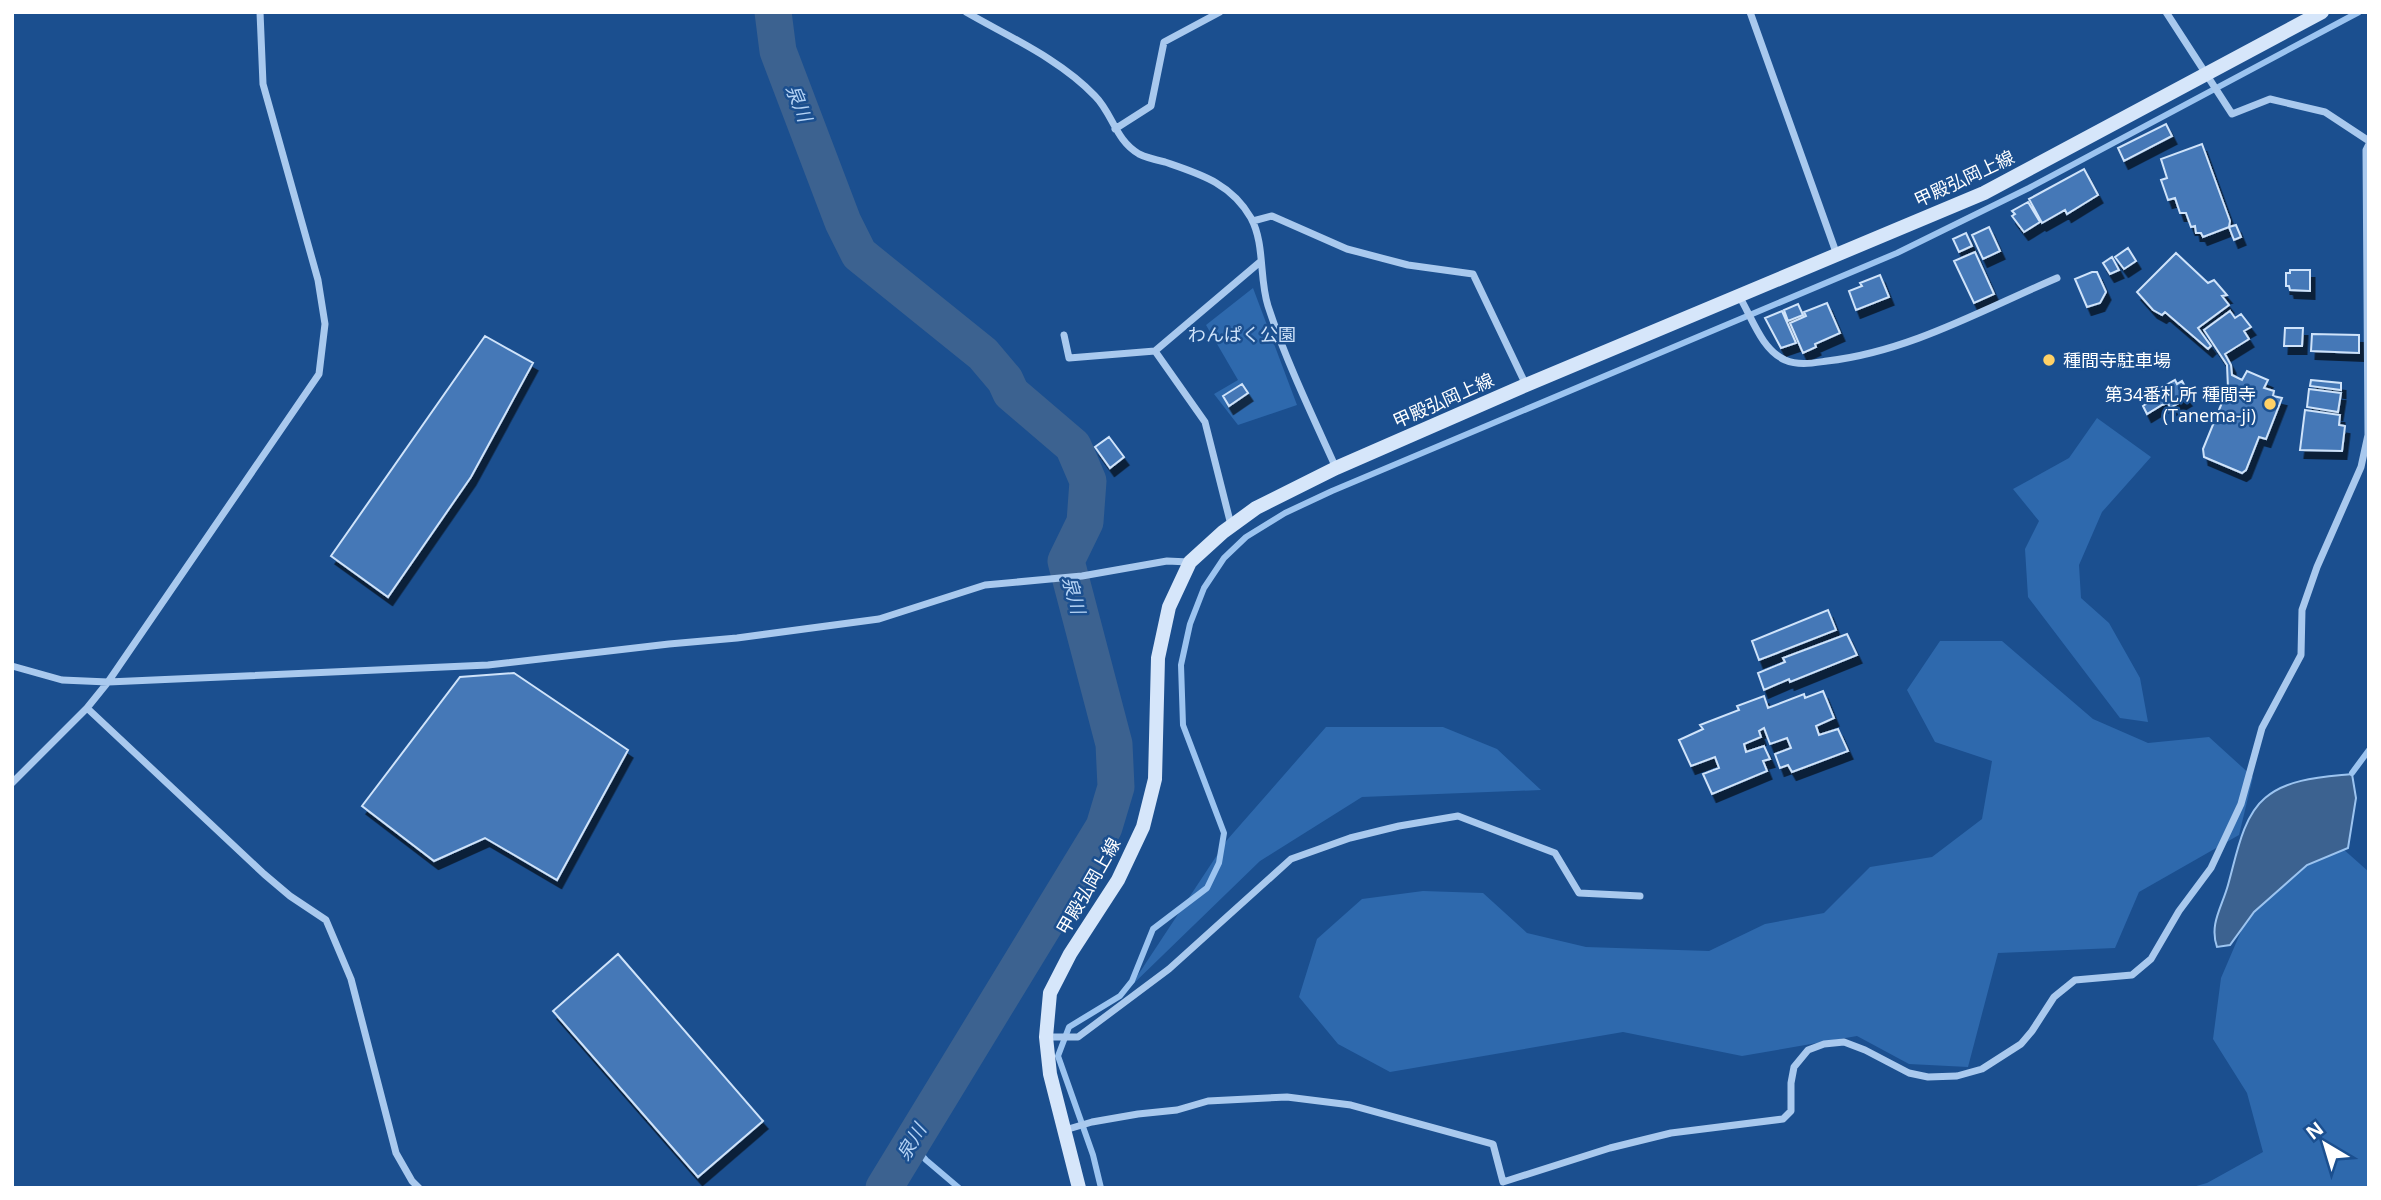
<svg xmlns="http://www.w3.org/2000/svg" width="2381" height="1200" viewBox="0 0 2381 1200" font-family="'Open Sans','Noto Sans JP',sans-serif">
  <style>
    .green { fill: #2e69ad }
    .water { fill: #3c6290; stroke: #9cc4f0; stroke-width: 2 }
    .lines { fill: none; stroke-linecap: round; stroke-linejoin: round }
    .stream { stroke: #9cc4f0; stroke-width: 6 }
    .river { stroke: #3c6290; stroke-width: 37 }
    .building { fill: #4478b7; stroke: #cfe3fa; stroke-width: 2; filter: url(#shadow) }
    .minor { stroke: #a9c9ee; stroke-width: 7 }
    .secondary { stroke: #d6e6fa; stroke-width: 14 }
    .poi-dot { fill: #ffd166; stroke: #1b4f8f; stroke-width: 2.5 }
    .labels { text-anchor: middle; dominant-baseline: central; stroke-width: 5; stroke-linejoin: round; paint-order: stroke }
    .street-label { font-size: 18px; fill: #fff; stroke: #1b4f8f }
    .park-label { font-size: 18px; fill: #cfe3fa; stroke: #1b4f8f }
    .poi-label { font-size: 18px; fill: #fff; stroke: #1b4f8f; text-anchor: start }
    .water-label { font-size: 19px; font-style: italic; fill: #b5d3f5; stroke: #1b4f8f }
  </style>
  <defs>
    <filter id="shadow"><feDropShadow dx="4.5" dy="8" stdDeviation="0" flood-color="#0009"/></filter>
  </defs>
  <rect width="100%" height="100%" fill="#1b4f8f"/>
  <path class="green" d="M 1253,288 L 1297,405 L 1238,425 L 1214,394 L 1238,380 L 1206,325 Z
    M 2097,418 L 2151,457 L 2102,512 L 2079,565 L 2081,598 L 2109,623 L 2140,678 L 2148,722 L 2120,718 L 2028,597 L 2025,549 L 2039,521 L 2013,489 L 2069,458 Z
    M 1940,641 L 2002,641 L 2093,719 L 2148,743 L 2209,737 L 2253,777 L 2239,835 L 2139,892 L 2115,948 L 1998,953 L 1968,1067 L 1909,1064 L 1857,1036 L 1742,1056 L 1623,1032 L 1390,1072 L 1338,1044 L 1299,997 L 1317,939 L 1362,899 L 1423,891 L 1483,893 L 1527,933 L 1586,947 L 1709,951 L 1765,924 L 1824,913 L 1870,867 L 1932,857 L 1982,819 L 1992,761 L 1935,742 L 1907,690 Z
    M 1326,727 L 1443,727 L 1497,749 L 1541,790 L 1362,797 L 1260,861 L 1130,987 L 1227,840 Z
    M 2333,840 L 2369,872 L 2369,1188 L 2189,1188 L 2207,1183 L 2263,1152 L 2247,1093 L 2213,1039 L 2221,978 L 2245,922 L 2280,869 Z"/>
  <path class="water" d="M 2352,774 L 2356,798 L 2348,848 L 2307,865 L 2254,912 L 2230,945 L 2217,947 C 2209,924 2222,907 2228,885 C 2236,858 2242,817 2265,798 C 2288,778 2324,777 2352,774 Z"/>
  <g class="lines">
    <path class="stream" d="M 2352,773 L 2369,750
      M 912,1144 L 926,1160 L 959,1188
      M 1101,1188 L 1093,1155 L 1058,1056 L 1069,1027 L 1120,996 L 1132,981 L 1153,929 L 1207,888 L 1219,863 L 1224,833 L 1183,725 L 1181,665 L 1190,624 L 1204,588 L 1224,558 L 1246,537 L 1285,513 L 1332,491 L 1897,253 L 2029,188 L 2359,12"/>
    <path class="river" d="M 773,12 L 778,51 L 843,222 L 859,254 L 983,354 L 1005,380 L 1011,393 L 1073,446 L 1088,481 L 1085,522 L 1066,561 L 1114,744 L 1116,787 L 1104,827 L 884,1188"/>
  </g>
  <path class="building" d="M 2166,124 L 2172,136 L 2124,161 L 2118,148 Z
    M 2202,144 L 2230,221 L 2229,227 L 2203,237 L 2201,233 L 2196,233 L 2195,226 L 2191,227 L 2186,213 L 2180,213 L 2175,198 L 2168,200 L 2161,180 L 2167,178 L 2161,159 Z
    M 2084,169 L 2098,195 L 2067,214 L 2065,210 L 2042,223 L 2029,199 Z
    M 2028,202 L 2040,222 L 2024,232 L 2012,216 L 2015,214 L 2012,211 Z
    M 2236,225 L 2241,237 L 2234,240 L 2229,227 Z
    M 1989,227 L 2000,251 L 1983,259 L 1972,235 Z
    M 1966,233 L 1972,246 L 1959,252 L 1953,239 Z
    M 2128,248 L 2136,261 L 2124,269 L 2115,257 Z
    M 1975,252 L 1994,294 L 1974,303 L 1954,261 Z
    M 2176,253 L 2208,283 L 2214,280 L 2227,295 L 2222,296 L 2229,305 L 2198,328 L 2211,346 L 2208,349 L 2165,312 L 2162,315 L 2153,310 L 2137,292 Z
    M 2112,257 L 2119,270 L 2110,274 L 2103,263 Z
    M 2290,270 L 2310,270 L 2310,291 L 2290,290 L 2289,286 L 2286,286 L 2286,273 L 2290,273 Z
    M 2092,272 L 2097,272 L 2106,292 L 2100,303 L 2087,307 L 2075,279 Z
    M 1880,275 L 1889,297 L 1856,310 L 1849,291 L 1862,286 L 1860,283 Z
    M 1827,303 L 1840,333 L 1815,344 L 1816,347 L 1803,353 L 1790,323 L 1806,316 L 1804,312 Z
    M 1798,304 L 1803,315 L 1788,321 L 1784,310 Z
    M 1782,311 L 1796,343 L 1781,348 L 1765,318 Z
    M 2230,311 L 2235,318 L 2241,314 L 2251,327 L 2244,331 L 2249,339 L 2225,354 L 2231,365 L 2232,375 L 2242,380 L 2247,371 L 2268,380 L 2264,388 L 2274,391 L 2273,396 L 2282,398 L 2266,439 L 2259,437 L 2246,470 L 2242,473 L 2204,457 L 2203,449 L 2228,388 L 2227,365 L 2204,330 Z
    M 2285,328 L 2303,328 L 2302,346 L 2284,346 Z
    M 2312,334 L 2359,335 L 2359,353 L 2311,351 Z
    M 485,336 L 533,363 L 471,477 L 388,597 L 331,556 Z
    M 2175,380 L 2177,384 L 2182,381 L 2188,392 L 2184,394 L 2187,398 L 2170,408 L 2168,403 L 2162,405 L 2147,414 L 2143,406 L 2162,393 L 2159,389 Z
    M 2311,380 L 2341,383 L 2341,390 L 2310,386 Z
    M 1242,384 L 1248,393 L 1229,406 L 1223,396 Z
    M 2309,389 L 2341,393 L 2338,412 L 2307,407 Z
    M 2305,410 L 2340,415 L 2339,425 L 2345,426 L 2342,451 L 2300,450 Z
    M 1109,437 L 1124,457 L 1110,468 L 1095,447 Z
    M 1828,610 L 1836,630 L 1759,660 L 1752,641 Z
    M 1847,634 L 1857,655 L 1790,682 L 1789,679 L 1764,690 L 1758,673 L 1785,662 L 1783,658 Z
    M 514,673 L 628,750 L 557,880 L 485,838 L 434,861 L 362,806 L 460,677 Z
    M 1823,691 L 1834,718 L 1816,726 L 1819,735 L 1838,729 L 1848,751 L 1792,772 L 1788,765 L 1780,768 L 1775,754 L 1791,748 L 1787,738 L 1770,744 L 1764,728 L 1759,731 L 1761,737 L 1744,744 L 1746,752 L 1764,746 L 1770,759 L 1763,761 L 1767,771 L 1712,794 L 1703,774 L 1719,768 L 1715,757 L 1691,766 L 1679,740 L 1703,729 L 1700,725 L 1739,710 L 1737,706 L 1764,696 L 1768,708 L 1804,694 L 1805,698 Z
    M 618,954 L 763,1121 L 698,1177 L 553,1011 Z"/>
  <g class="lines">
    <path class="minor" d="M 966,12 C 1009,37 1060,59 1095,96 C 1113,114 1115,140 1139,154 C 1147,158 1156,160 1165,162 C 1200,174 1231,183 1251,218 C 1265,244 1259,278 1268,306 C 1286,361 1312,415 1336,468
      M 1750,12 L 1837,255
      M 2166,12 L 2232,114 L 2270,99 L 2325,112 L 2369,141
      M 1115,129 L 1151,106 L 1164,42 L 1220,12
      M 1253,221 L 1272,216 L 1347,249 L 1408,265 L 1473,274 L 1526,385
      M 1739,296 C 1752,317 1761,349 1785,360 C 1799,366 1813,363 1827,361 C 1908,352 1982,310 2057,278
      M 1064,335 L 1069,358 L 1155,351 L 1260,262
      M 1155,351 L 1205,422 L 1231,525
      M 12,666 L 62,680 L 108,682 L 488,665 L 669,644 L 737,638 L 879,619 L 985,585 L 1082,576 L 1167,561 L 1189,562
      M 87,708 L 264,874 L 290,896 L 326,920 L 351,979 L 396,1153 L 412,1181 L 419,1188
      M 12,783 L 87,708 L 108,682 L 319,374 L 325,324 L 318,280 L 263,84 L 260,12
      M 1046,1037 L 1078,1037 L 1169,969 L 1291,859 L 1350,838 L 1399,826 L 1458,816 L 1555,853 L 1579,893 L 1640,896
      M 1065,1130 L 1092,1122 L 1138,1114 L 1177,1110 L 1208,1101 L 1287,1097 L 1351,1105 L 1493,1144 L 1503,1182 L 1610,1148 L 1671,1133 L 1783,1119 L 1791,1111 L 1791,1083 L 1794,1067 L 1808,1050 L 1824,1044 L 1844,1042 L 1865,1050 L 1909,1073 L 1928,1077 L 1957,1076 L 1982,1069 L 2021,1044 L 2032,1031 L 2054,997 L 2075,980 L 2132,975 L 2151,959 L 2179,911 L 2211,868 L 2241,804 L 2262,728 L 2301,655 L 2302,610 L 2317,567 L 2361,467 L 2368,435 L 2366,150 L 2369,144"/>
    <path class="secondary" d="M 1079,1188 L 1050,1074 L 1046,1037 L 1050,993 L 1070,954 L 1118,880 L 1143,827 L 1155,779 L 1158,658 L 1169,607 L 1190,562 L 1223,532 L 1256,508 L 1336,468 L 1526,385 L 1984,193 L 2322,12"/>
  </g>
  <g class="poi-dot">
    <circle cx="2049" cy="360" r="7"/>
    <circle cx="2270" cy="404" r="7"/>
  </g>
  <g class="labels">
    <g class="street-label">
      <text transform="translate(1964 178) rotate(-25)">甲殿弘岡上線</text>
      <text transform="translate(1443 400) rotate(-24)">甲殿弘岡上線</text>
      <text transform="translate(1088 886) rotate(-60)">甲殿弘岡上線</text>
    </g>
    <g class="park-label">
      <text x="1242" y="334">わんぱく公園</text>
    </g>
    <g class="poi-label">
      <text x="2063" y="360">種間寺駐車場</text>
      <text x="2256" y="394" text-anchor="end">第34番札所 種間寺<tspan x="2256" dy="21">(Tanema-ji)</tspan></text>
    </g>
    <g class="water-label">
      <text transform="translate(799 103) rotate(68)">泉川</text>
      <text transform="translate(1074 595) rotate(75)">泉川</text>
      <text transform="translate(911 1142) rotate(-59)">泉川</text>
    </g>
  </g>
  <rect width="2381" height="1200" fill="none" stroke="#ffffff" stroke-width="28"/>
  <g transform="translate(2325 1144) rotate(322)" stroke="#1b4f8f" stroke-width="5" paint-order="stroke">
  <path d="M0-5L12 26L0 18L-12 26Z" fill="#ffffff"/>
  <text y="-10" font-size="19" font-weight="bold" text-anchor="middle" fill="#ffffff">N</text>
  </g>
</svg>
